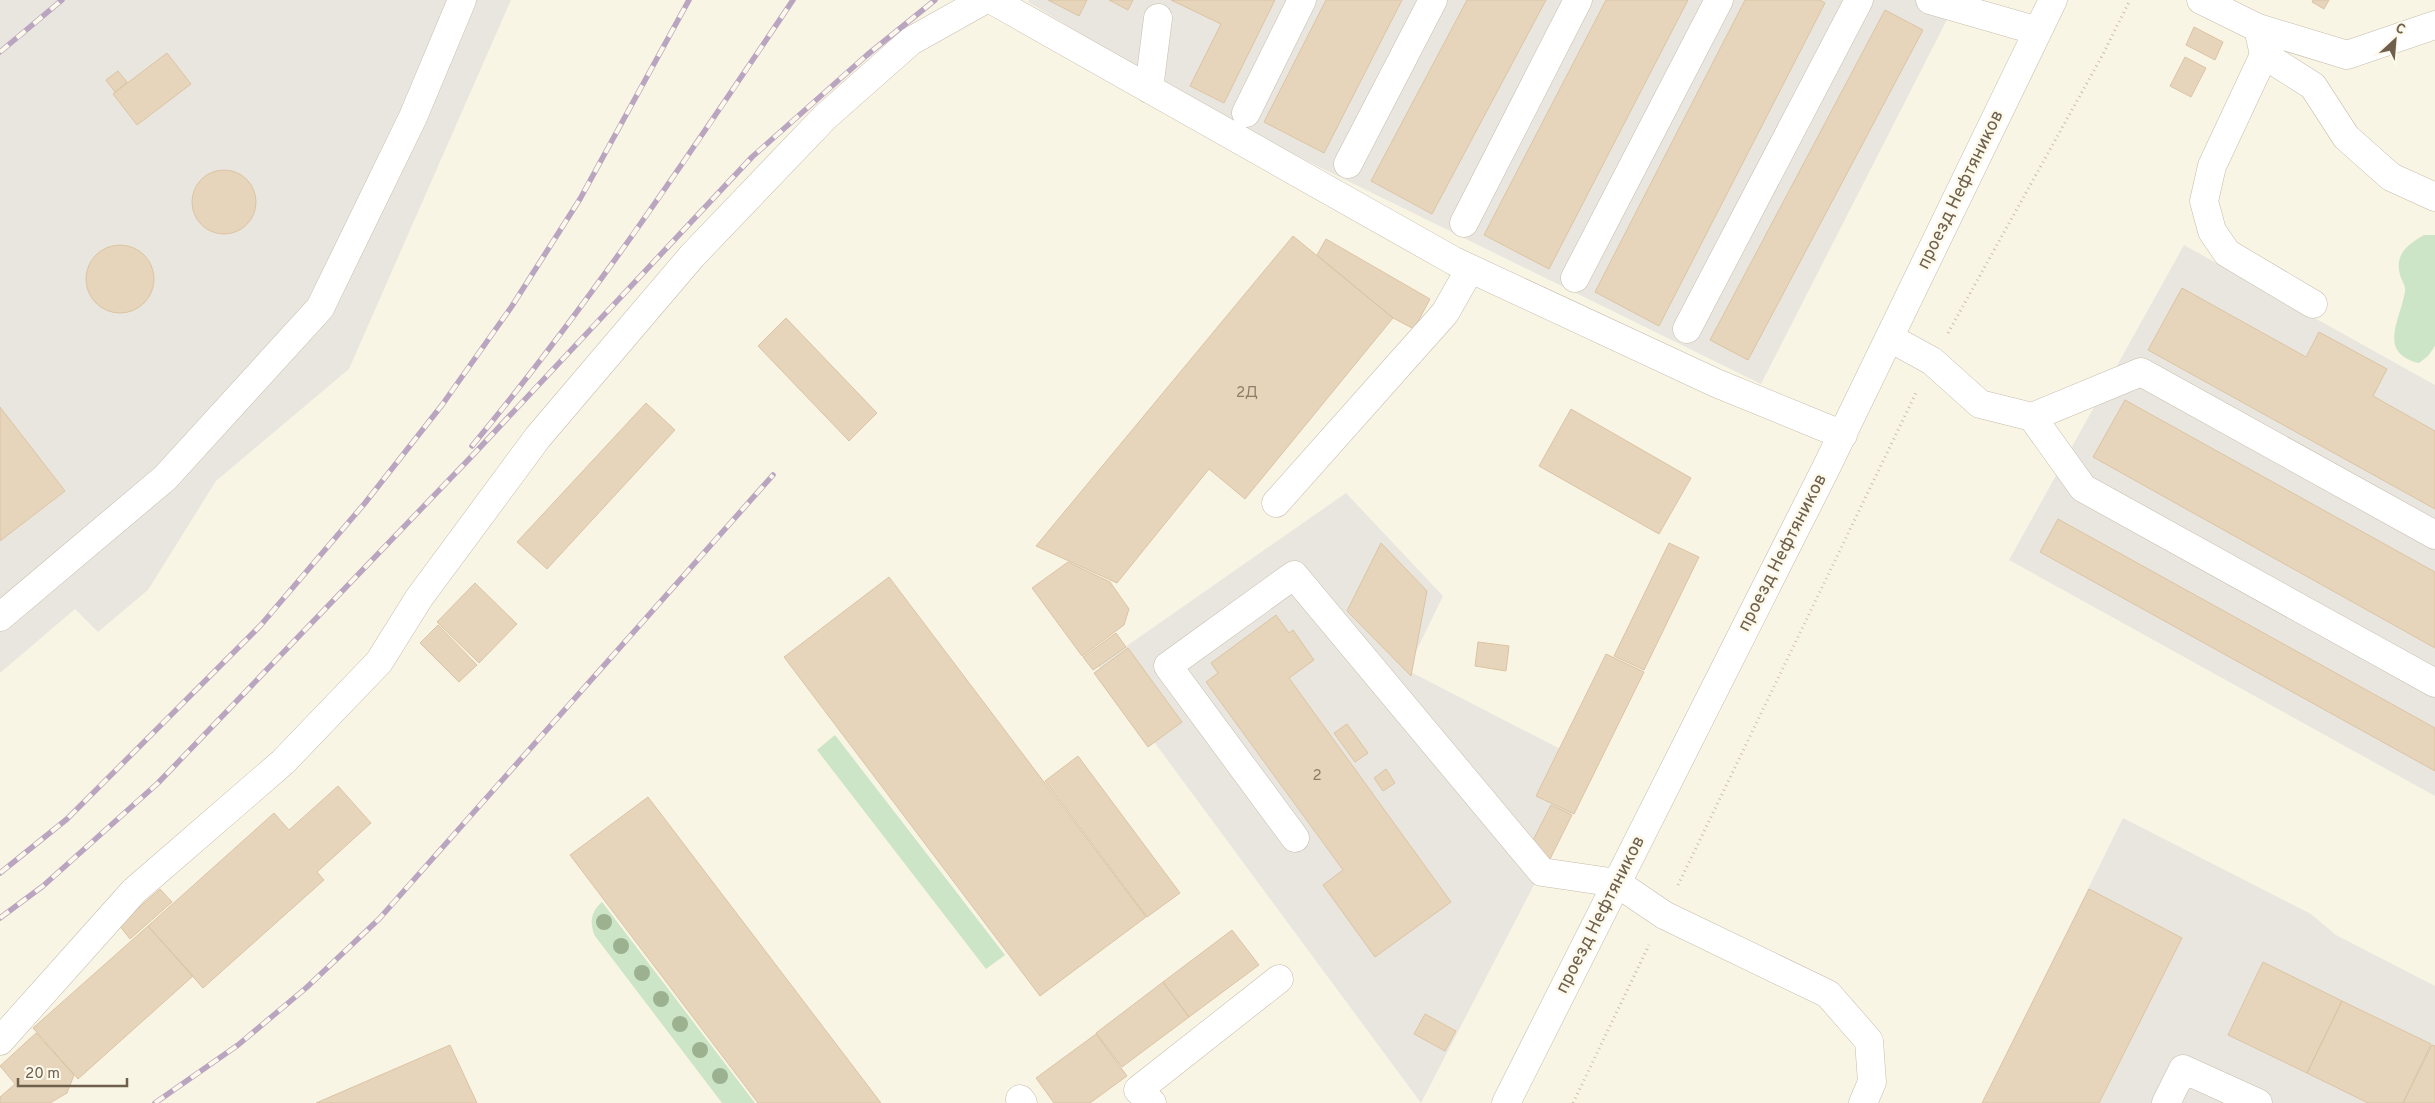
<svg xmlns="http://www.w3.org/2000/svg" width="2435" height="1103" viewBox="0 0 2435 1103" font-family="Overpass,sans-serif">
  <style>
    .industrial { fill: #e9e6df }
    .green { fill: #cce5c6 }
    .building { fill: #e6d5bb; stroke: #dbc4a3 }
    .lines { fill: none; stroke-linecap: round; stroke-linejoin: round }
    .minor-casing { stroke: #c6bcab; stroke-width: 29 }
    .path { stroke: #cfbda4; stroke-width: 3; stroke-dasharray: 1 4; stroke-linecap: butt }
    .minor { stroke: #fff; stroke-width: 28 }
    .rail-casing { stroke: #baa5c1; stroke-width: 5.5 }
    .rail { stroke: #fcf9eb; stroke-width: 4; stroke-dasharray: 11; stroke-linecap: butt }
    .tree { fill: #9cb190 }
    .labels { text-anchor: middle; dominant-baseline: central; stroke-width: 5; stroke-linejoin: round; paint-order: stroke }
    .number-label { font-size: 15px; fill: #8d7d69 }
    .street-label { font-size: 18px; fill: #6f604e; stroke: #fcf9eb }
  </style>
  <rect width="100%" height="100%" fill="#f9f5e5"/>
  <path class="industrial" d="M 0,0 L 511,0 L 349,369 L 216,481 L 148,590 L 98,632 L 75,609 L 0,673 Z
    M 1029,0 L 1957,0 L 1761,384 L 1226,121 L 1028,2 Z
    M 2184,245 L 2435,385 L 2435,796 L 2009,560 Z
    M 1346,493 L 1443,596 L 1407,670 L 1595,767 L 1421,1103 L 1098,666 Z
    M 2123,818 L 2311,914 L 2336,935 L 2435,986 L 2435,1103 L 1982,1103 Z"/>
  <path class="green" d="M 2424,235 L 2435,235 L 2435,346 L 2428,356 L 2419,363 C 2377,353 2400,320 2405,292 C 2406,287 2403,283 2401,278 C 2393,255 2407,245 2424,235 Z
    M 835,735 L 1005,955 L 986,969 L 817,750 Z
    M 602,902 L 755,1103 L 722,1103 L 595,936 C 589,923 591,911 602,902 Z"/>
  <path class="building" d="M 1048,0 L 1087,0 L 1079,16 Z
    M 1109,0 L 1133,0 L 1128,10 Z
    M 1171,0 L 1275,0 L 1224,103 L 1190,86 L 1221,24 Z
    M 1326,0 L 1402,0 L 1324,153 L 1264,122 Z
    M 1467,0 L 1546,0 L 1432,214 L 1371,181 Z
    M 1606,0 L 1688,0 L 1549,269 L 1484,235 Z
    M 1745,0 L 1820,0 L 1825,3 L 1659,326 L 1595,292 Z
    M 2313,0 L 2329,0 L 2324,9 L 2312,2 Z
    M 1885,10 L 1923,30 L 1748,360 L 1710,340 Z
    M 2194,27 L 2223,42 L 2215,60 L 2186,45 Z
    M 167,53 L 191,84 L 137,125 L 113,94 Z
    M 2185,57 L 2206,68 L 2191,97 L 2170,86 Z
    M 118,71 L 127,82 L 115,92 L 106,80 Z
    M192 202a32 32 0 1 1 64 0a32 32 0 1 1-64 0Z
    M 1293,236 L 1393,318 L 1245,499 L 1209,469 L 1117,583 L 1036,546 Z
    M 1326,239 L 1430,299 L 1414,329 L 1393,318 L 1317,255 Z
    M86 279a34 34 0 1 1 68 0a34 34 0 1 1-68 0Z
    M 2182,288 L 2306,357 L 2319,332 L 2387,369 L 2373,396 L 2435,431 L 2435,509 L 2148,350 Z
    M 786,318 L 877,413 L 849,441 L 758,346 Z
    M 2125,400 L 2435,572 L 2435,648 L 2093,457 Z
    M 646,403 L 675,430 L 547,569 L 517,542 Z
    M 0,407 L 65,491 L 0,541 Z
    M 1571,409 L 1691,478 L 1659,534 L 1539,466 Z
    M 2058,519 L 2435,728 L 2435,771 L 2040,552 Z
    M 1381,543 L 1427,591 L 1411,676 L 1347,611 Z
    M 1669,543 L 1699,557 L 1644,670 L 1614,656 Z
    M 1068,562 L 1110,582 L 1129,609 L 1124,625 L 1082,656 L 1032,588 Z
    M 889,577 L 1146,917 L 1040,996 L 784,657 Z
    M 475,583 L 517,624 L 479,663 L 437,622 Z
    M 1276,615 L 1289,633 L 1293,630 L 1314,660 L 1289,678 L 1451,902 L 1375,957 L 1323,885 L 1343,870 L 1206,682 L 1218,673 L 1211,663 Z
    M 438,625 L 477,665 L 459,682 L 420,643 Z
    M 1116,633 L 1126,647 L 1093,670 L 1083,657 Z
    M 1478,642 L 1509,646 L 1506,671 L 1475,666 Z
    M 1128,648 L 1182,722 L 1148,747 L 1094,673 Z
    M 1606,654 L 1644,672 L 1574,814 L 1536,796 Z
    M 1347,724 L 1368,753 L 1355,762 L 1334,733 Z
    M 1078,756 L 1180,893 L 1147,917 L 1045,781 Z
    M 1386,769 L 1395,783 L 1383,791 L 1374,778 Z
    M 338,786 L 371,823 L 317,872 L 324,880 L 203,988 L 148,926 L 274,813 L 289,830 Z
    M 648,797 L 881,1103 L 758,1103 L 570,855 Z
    M 1551,805 L 1572,815 L 1550,859 L 1529,848 Z
    M 160,889 L 172,902 L 130,939 L 119,925 Z
    M 2089,889 L 2182,938 L 2099,1103 L 1982,1103 Z
    M 148,926 L 193,976 L 78,1079 L 33,1028 Z
    M 1232,930 L 1259,965 L 1189,1017 L 1163,982 Z
    M 2263,962 L 2342,1001 L 2307,1073 L 2228,1035 Z
    M 1163,982 L 1189,1017 L 1122,1067 L 1096,1033 Z
    M 2342,1001 L 2431,1044 L 2403,1103 L 2368,1103 L 2307,1073 Z
    M 1425,1014 L 1456,1031 L 1445,1051 L 1414,1034 Z
    M 36,1033 L 74,1075 L 67,1093 L 50,1103 L 0,1103 L 0,1097 L 15,1084 L 0,1066 Z
    M 1096,1034 L 1127,1076 L 1090,1103 L 1054,1103 L 1036,1078 Z
    M 450,1045 L 477,1103 L 316,1103 Z
    M 2432,1045 L 2435,1046 L 2435,1103 L 2403,1103 Z"/>
  <g class="lines">
    <defs>
      <path id="minor" d="M 992,0 L 1454,261 L 1716,383 L 1843,435
        M 1930,0 L 2038,31
        M 2201,0 L 2258,28 L 2347,55 L 2435,25
        M 2258,28 L 2264,55 L 2313,86 L 2346,137 L 2391,177 L 2435,197
        M 2264,55 L 2212,166 L 2204,201 L 2212,231 L 2227,253 L 2313,304
        M 1149,89 L 1158,18
        M 1246,113 L 1302,0
        M 1348,164 L 1433,0
        M 1464,223 L 1578,0
        M 1575,278 L 1719,0
        M 1687,329 L 1859,0
        M 1890,338 L 1932,361 L 1980,404 L 2032,417 L 2083,488 L 2435,683
        M 2032,417 L 2141,372 L 2435,535
        M 1276,503 L 1445,313 L 1470,269
        M 0,617 L 165,478 L 320,308 L 413,117 L 462,0
        M 1295,838 L 1168,666 L 1294,575 L 1542,872 L 1617,883 L 1664,915 L 1828,994 L 1869,1041 L 1872,1082 L 1863,1103
        M 0,1041 L 134,891 L 283,762 L 379,662 L 419,598 L 538,437 L 692,256 L 825,117 L 911,41 L 984,0
        M 1020,1099 L 1023,1103
        M 1152,1103 L 1138,1090 L 1279,979
        M 1506,1103 L 1826,468 L 2053,0
        M 2166,1103 L 2183,1069 L 2258,1103"/>
    </defs>
    <use href="#minor" class="minor-casing"/>
    <path class="path" d="M 1948,333 L 2102,56 L 2130,0
      M 1678,885 L 1917,391
      M 1573,1103 L 1649,945"/>
    <use href="#minor" class="minor"/>
    <defs>
      <path id="rail" d="M 0,52 L 62,0
        M 472,446 C 589,305 691,152 793,0
        M 0,873 L 67,819 L 260,626 L 365,503 L 442,405 L 512,306 L 580,199 L 689,0
        M 0,918 L 43,886 L 158,783 L 471,457 L 752,157 L 867,55 L 935,0
        M 155,1103 L 238,1045 L 306,988 L 379,919 L 773,475"/>
    </defs>
    <use href="#rail" class="rail-casing"/>
    <use href="#rail" class="rail"/>
  </g>
  <g class="tree">
    <circle cx="604" cy="922" r="8"/>
    <circle cx="621" cy="946" r="8"/>
    <circle cx="642" cy="973" r="8"/>
    <circle cx="661" cy="999" r="8"/>
    <circle cx="680" cy="1024" r="8"/>
    <circle cx="700" cy="1050" r="8"/>
    <circle cx="720" cy="1076" r="8"/>
  </g>
  <g class="labels">
    <g class="number-label">
      <text x="1247" y="393">2Д</text>
      <text x="1317" y="776">2</text>
    </g>
    <g class="street-label">
      <text transform="translate(1961 190) rotate(-64)">проезд Нефтяников</text>
      <text transform="translate(1783 553) rotate(-63)">проезд Нефтяников</text>
      <text transform="translate(1601 915) rotate(-63)">проезд Нефтяников</text>
    </g>
  </g>
  <g transform="translate(2395 40) rotate(26)" stroke="#fcf9eb" stroke-width="4" paint-order="stroke">
  <path d="M0-4L9 19L0 12L-9 19Z" fill="#6f604e"/>
  <text y="-8" font-size="14" font-weight="bold" text-anchor="middle" fill="#6f604e">С</text>
  </g>
  <path d="M18 1078v8h109v-8" fill="none" stroke="#6f604e" stroke-width="2.5"/>
  <text x="25" y="1078" font-size="15" fill="#6f604e" stroke="#fcf9eb" stroke-width="4" paint-order="stroke">20 m</text>
</svg>
